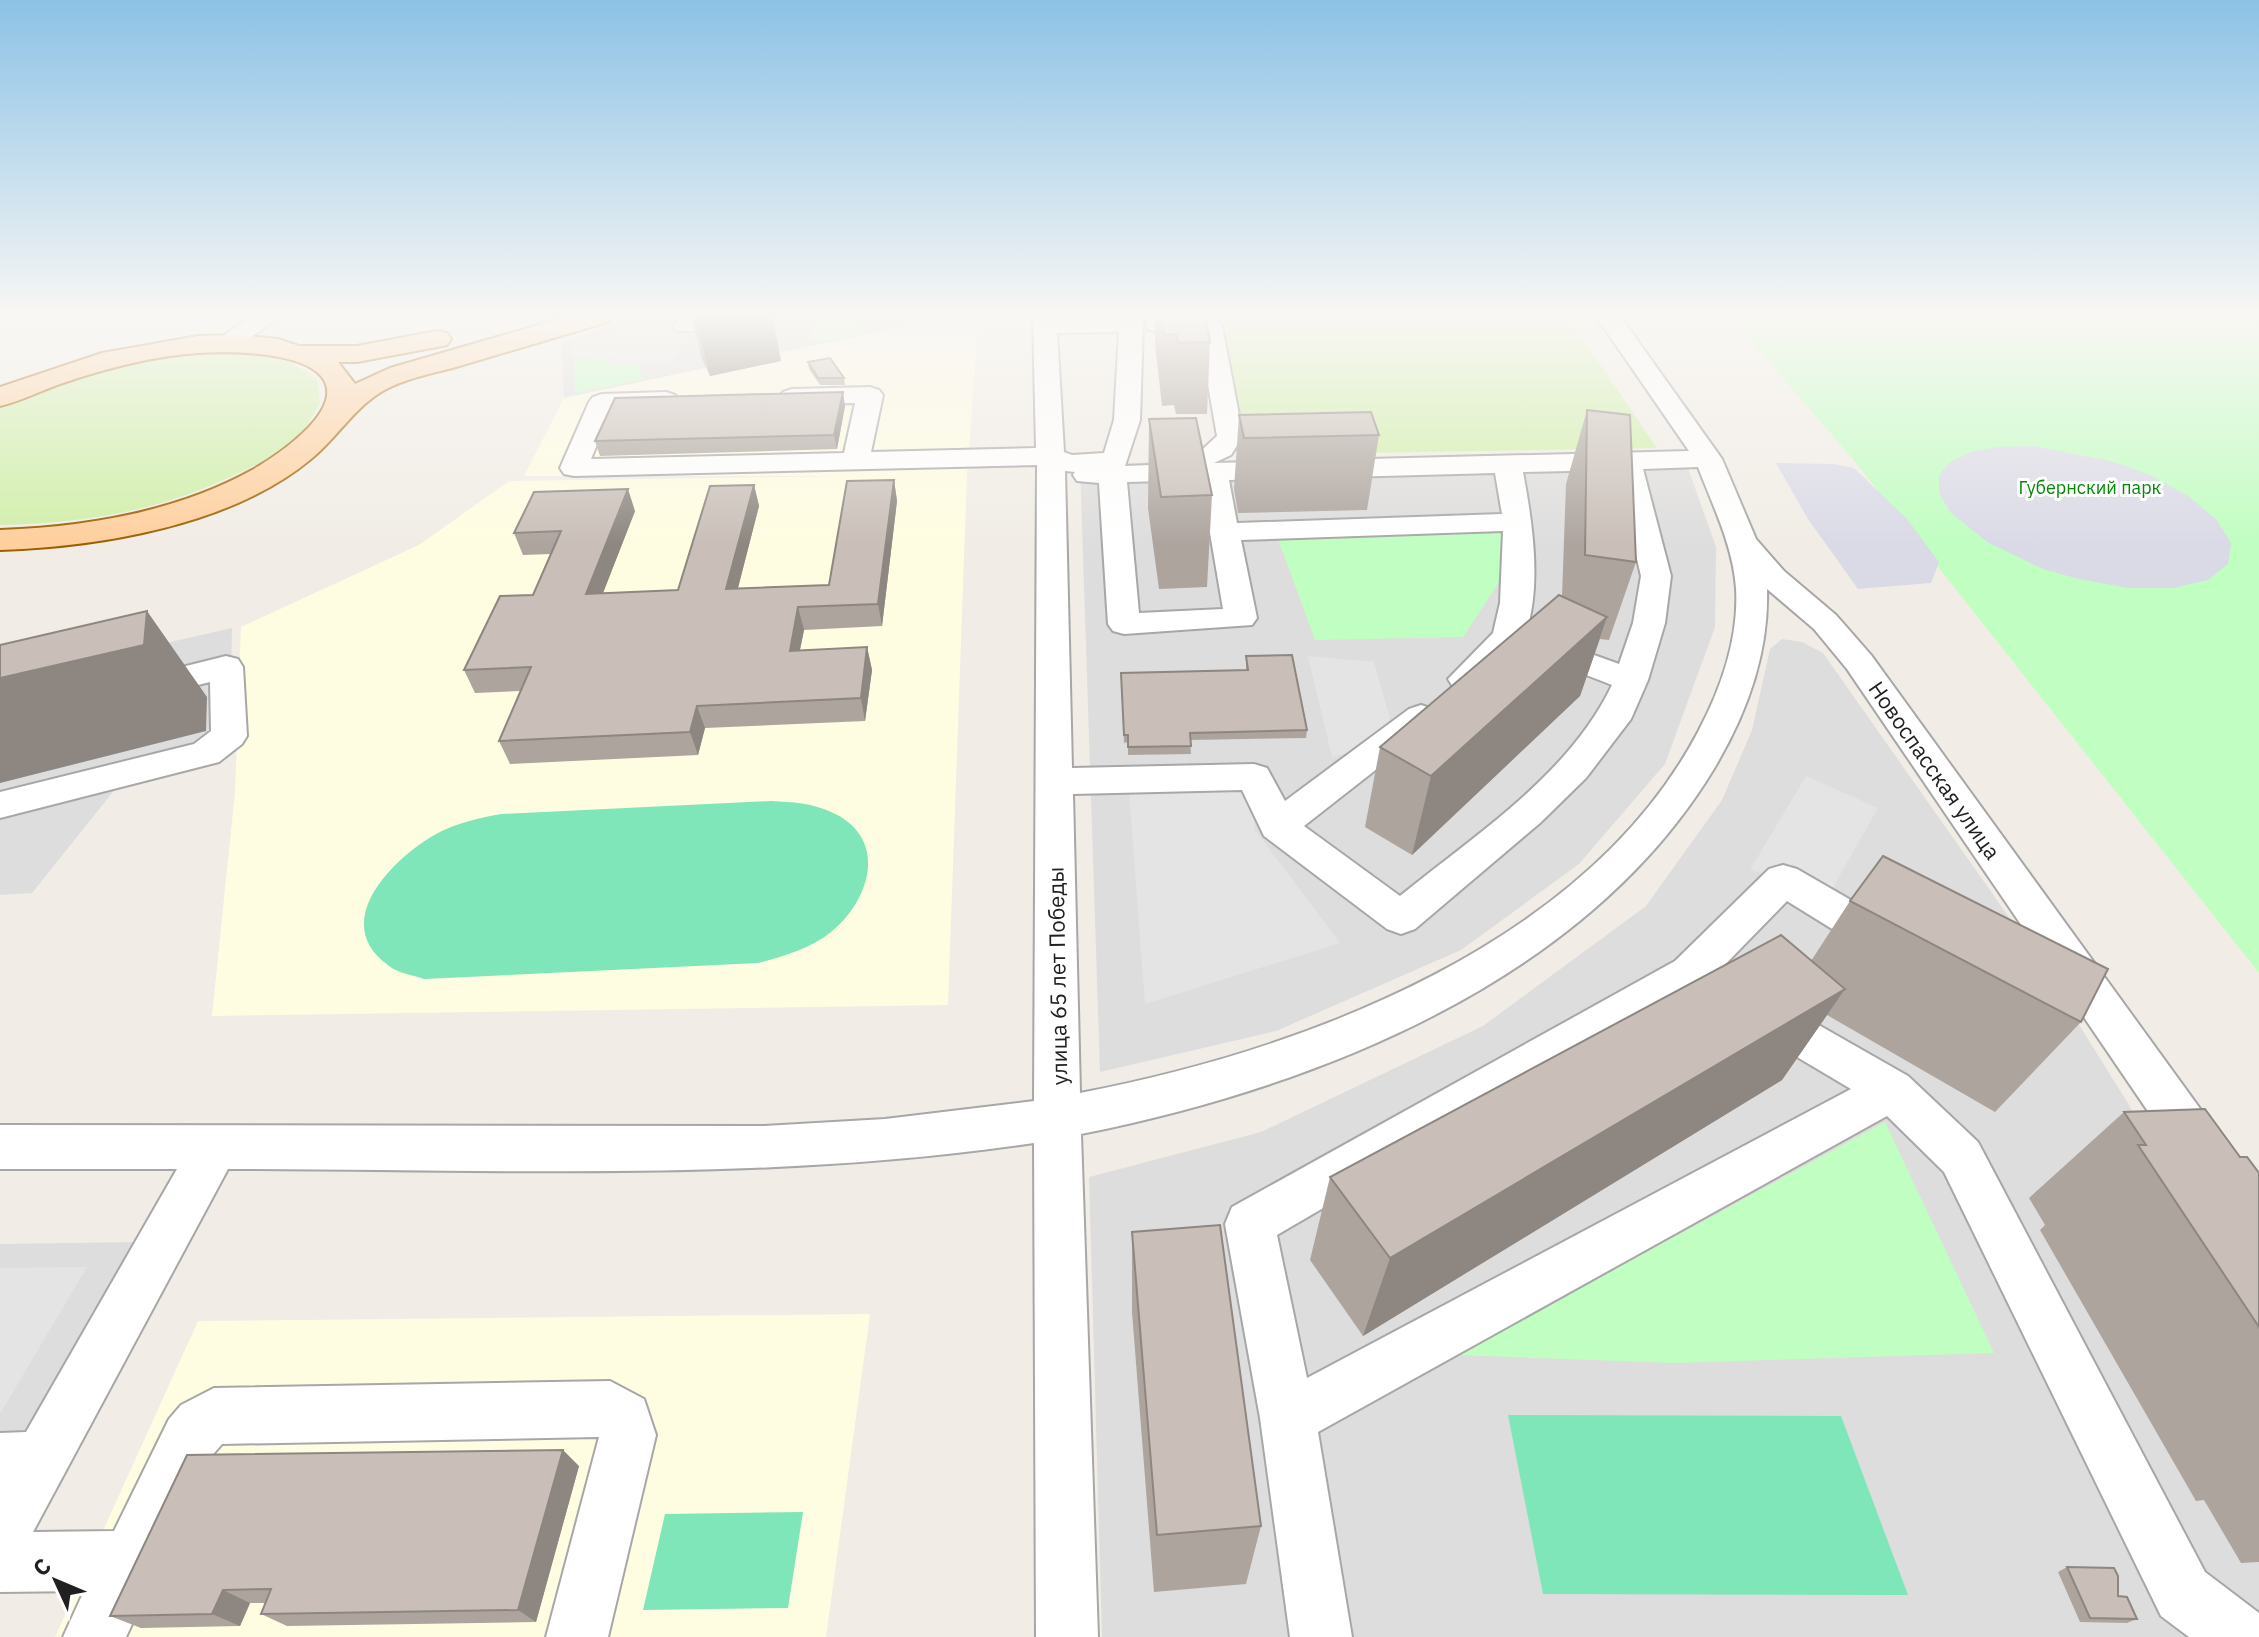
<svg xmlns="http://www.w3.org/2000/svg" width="2259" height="1637" viewBox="0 0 2259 1637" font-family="'IBM Plex Sans',sans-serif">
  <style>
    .residential { fill: #dedddd }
    .education { fill: #fffde1 }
    .grass { fill: #cfefa8 }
    .park { fill: #c0fec1 }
    .pitch { fill: #7ee6b8 }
    .parking { fill: #e4e4e4 }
    .plaza { fill: #dadae7 }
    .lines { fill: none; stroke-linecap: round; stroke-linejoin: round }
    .minor-casing { stroke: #a7a7a7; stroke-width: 4 }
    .major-casing { stroke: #9c5f00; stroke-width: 4 }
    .minor { fill: #fff; fill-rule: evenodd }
    .major { fill: #ffcf9d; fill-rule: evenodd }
    .wall { fill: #ada49e }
    .shaded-wall { fill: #8d8681 }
    .building { fill: #c9bfb8; stroke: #8d8681; stroke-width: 2 }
    .labels { text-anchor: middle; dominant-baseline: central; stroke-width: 6; stroke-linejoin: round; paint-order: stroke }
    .far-park-label { font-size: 18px; fill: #038906; stroke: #fff }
    .street-label { font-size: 22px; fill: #202020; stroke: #fff }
  </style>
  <rect width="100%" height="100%" fill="#f1ede6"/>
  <path class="residential" d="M 643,316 L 953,316 L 564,398 L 561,342 Z
    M 1682,451 L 1716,547 L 1715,627 L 1665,764 L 1579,864 L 1461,950 L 1276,1031 L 1100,1072 L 1080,464 Z
    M 232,628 L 230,751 L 120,783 L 32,893 L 0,895 L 0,675 L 74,664 Z
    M 1782,639 L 1802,642 L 1823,653 L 2037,957 L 2259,1314 L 2259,1637 L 1102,1637 L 1089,1177 L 1261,1132 L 1483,1026 L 1646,906 L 1722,800 L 1752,730 L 1770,649 Z
    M 140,1242 L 0,1500 L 0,1244 Z"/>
  <path class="education" d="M 953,316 L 979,316 L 967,474 L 948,1005 L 212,1016 L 235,792 L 241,627 L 419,545 L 509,481 L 856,476 L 524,476 L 564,398 Z
    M 870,1314 L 826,1637 L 55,1637 L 198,1321 Z"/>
  <path class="grass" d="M 1220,316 L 1567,316 L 1657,448 L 1247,455 Z
    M 205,350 C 251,352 279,350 317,380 L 320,403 C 315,412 310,421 304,429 C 290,447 264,461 243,471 C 164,510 88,523 0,525 L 0,404 C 63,373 136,358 205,350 Z"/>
  <path class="park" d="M 1729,316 L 2259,316 L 2259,973 L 1852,458 Z
    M 864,319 L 861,334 L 807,344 L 814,320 Z
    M 609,358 L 607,365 L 637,364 L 644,379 L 575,393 L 574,359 Z
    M 1503,530 L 1499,582 L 1463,637 L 1315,640 L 1277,536 Z
    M 1885,1122 L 1994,1353 L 1675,1363 L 1458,1355 Z"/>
  <path class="pitch" d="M 771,801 C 792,802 812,803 831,812 C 889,837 871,900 831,932 C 810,949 784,956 758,963 L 424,979 C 413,975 398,973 389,966 C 328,923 392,859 436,834 C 456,823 479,818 501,814 Z
    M 1508,1415 L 1841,1416 L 1908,1595 L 1543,1594 Z
    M 803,1512 L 788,1608 L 643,1610 L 665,1514 Z"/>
  <path class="parking" d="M 695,316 L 677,357 L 666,363 L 609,364 L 612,357 L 570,358 L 571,345 L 584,337 L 613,335 L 620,325 L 638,323 L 643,317 Z
    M 1308,656 L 1374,662 L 1396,740 L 1332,757 Z
    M 1806,776 L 1878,808 L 1831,891 L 1750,870 Z
    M 1254,777 L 1255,830 L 1340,943 L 1145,1004 L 1128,779 Z
    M 87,1267 L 0,1414 L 0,1268 Z"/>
  <path class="plaza" d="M 2033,446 L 2111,461 L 2150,475 L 2188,496 L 2216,519 L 2231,543 L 2228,564 L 2208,580 L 2173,588 L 2127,588 L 2075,578 L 2043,569 L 1987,542 L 1950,512 L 1939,493 L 1939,475 L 1950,462 L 1970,452 L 1998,447 Z
    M 1776,463 L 1834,464 L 1854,468 L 1907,519 L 1939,562 L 1931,583 L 1858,589 L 1808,519 Z"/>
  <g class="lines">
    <defs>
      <path id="minor" d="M 253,316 L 281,316 L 234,349 L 218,349 L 214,344 L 218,339 Z
        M 680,316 L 704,316 L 693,331 L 677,331 L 673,326 Z
        M 1033,316 L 1131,318 L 1139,320 L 1143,325 L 1140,420 L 1125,466 L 1175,464 L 1168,458 L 1172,452 L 1203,449 L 1217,436 L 1199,333 L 1149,330 L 1145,325 L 1149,320 L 1157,318 L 1210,319 L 1218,321 L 1222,326 L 1243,436 L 1231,455 L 1214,463 L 1689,451 L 1596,316 L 1620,316 L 1722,459 L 1756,539 L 1784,571 L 1836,615 L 1871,655 L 2259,1190 L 2259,1255 L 2241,1248 L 1847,669 L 1814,629 L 1767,589 C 1769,653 1747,713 1715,767 C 1586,982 1316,1087 1081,1134 L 1098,1637 L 1036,1637 L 1034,1143 C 767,1183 497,1169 228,1169 L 33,1532 L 114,1531 L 169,1419 L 181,1405 L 214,1388 L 610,1381 L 644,1399 L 656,1435 L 608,1637 L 546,1637 L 599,1437 L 222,1444 L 209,1459 L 126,1637 L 63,1637 L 84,1591 L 0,1592 L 0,1433 L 26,1432 L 177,1169 L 0,1169 L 0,1125 L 764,1126 L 885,1119 L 1034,1101 L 1037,465 L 574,476 L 564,474 L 560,468 L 589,402 L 593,397 L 602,394 L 666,392 L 675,395 L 679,400 L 675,405 L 612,409 L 591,459 L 844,453 L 855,403 L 792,405 L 783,402 L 779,397 L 783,392 L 792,389 L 870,387 L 879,390 L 883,395 L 871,452 L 1036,448 ZM 1119,332 L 1114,420 L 1104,453 L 1072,455 L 1064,452 L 1057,333 ZM 1698,467 C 1713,506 1733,546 1736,588 C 1739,637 1721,689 1698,732 C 1585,946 1304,1050 1080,1093 L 1073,794 L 1242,790 L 1264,836 L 1387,929 L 1401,934 L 1415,929 L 1540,823 L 1586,778 L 1631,719 L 1648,680 L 1665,623 L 1671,576 L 1643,469 ZM 1616,470 L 1641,576 L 1633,623 L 1619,664 L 1544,637 L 1532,640 L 1528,647 L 1532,654 L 1612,685 C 1569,775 1476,834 1400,896 L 1304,826 L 1433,725 L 1439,717 L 1433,709 L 1421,705 L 1409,709 L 1285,801 L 1267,768 L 1254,764 L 1072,768 L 1065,471 L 1075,472 L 1073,475 L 1077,481 L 1099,483 L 1108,624 L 1113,631 L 1124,634 L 1252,625 L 1257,618 L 1241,540 L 1503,531 L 1500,603 L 1493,633 L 1448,679 L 1453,687 C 1473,692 1481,683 1496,670 C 1507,660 1521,646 1526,632 C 1542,585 1532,520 1523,472 ZM 1495,473 L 1502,514 L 1237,523 L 1229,480 ZM 1201,480 L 1223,609 L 1139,613 L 1127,482 Z
        M 226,656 L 238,659 L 243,667 L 247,736 L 242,744 L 219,762 L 0,818 L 0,792 L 194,744 L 211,731 L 210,682 L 142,699 L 130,696 L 125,688 L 130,680 Z
        M 1783,865 L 1797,869 L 1901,929 L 1907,941 L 1901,953 L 1886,957 L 1871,953 L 1787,901 L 1705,985 L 1277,1235 L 1307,1378 L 1851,1089 L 1750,1029 L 1743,1016 L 1750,1003 L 1765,998 L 1780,1003 L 1908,1076 L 1978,1142 L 2205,1572 L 2259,1613 L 2259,1637 L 2189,1637 L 2161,1616 L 1944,1172 L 1887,1116 L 1318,1432 L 1352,1637 L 1290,1637 L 1260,1418 L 1225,1224 L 1232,1207 L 1675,961 L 1769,869 Z"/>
      <path id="major" d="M 569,316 L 611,316 L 608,322 C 557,337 506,352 456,367 C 431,374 402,379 381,392 C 352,410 337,438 311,459 C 232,525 100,547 0,550 L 0,530 C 86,527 176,512 252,470 C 275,457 340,414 325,382 C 310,351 228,351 199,353 C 153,356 107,368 63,383 C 42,390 22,401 0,406 L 0,387 L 102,353 L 198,336 L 240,335 L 278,339 L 299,346 L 357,346 L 437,331 L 447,333 L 451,339 L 447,345 L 437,347 L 357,362 L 338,362 L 355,384 L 390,368 Z"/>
    </defs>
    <use href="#minor" class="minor-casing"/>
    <use href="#major" class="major-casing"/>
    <use href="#minor" class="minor"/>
    <use href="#major" class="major"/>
  </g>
  <path class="wall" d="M 691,316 L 776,316 L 774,325 L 781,361 L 710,376 L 702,359 Z
    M 1155,316 L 1205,316 L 1210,342 L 1207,414 L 1176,414 L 1174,405 L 1162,406 L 1155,343 Z
    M 808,362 L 844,378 L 845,385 L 820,385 L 809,369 Z
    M 845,406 L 837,449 L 600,456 L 595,441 Z
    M 1587,410 L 1636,562 L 1609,640 L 1600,639 L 1580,696 L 1412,855 L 1365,827 L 1380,747 L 1562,597 L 1566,484 Z
    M 1239,415 L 1379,435 L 1367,510 L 1238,513 L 1234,489 Z
    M 1149,419 L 1212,495 L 1207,587 L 1159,589 L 1148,508 Z
    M 894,480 L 897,501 L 882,626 L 804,630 L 800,650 L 867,647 L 872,670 L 865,721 L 705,728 L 698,755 L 510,764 L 499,741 L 520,691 L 475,693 L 464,670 L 533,595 L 551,554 L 523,555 L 514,533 L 635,511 L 603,593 L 678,590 L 754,485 L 759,506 L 738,588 L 829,585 Z
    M 1246,656 L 1307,730 L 1306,738 L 1190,740 L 1191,754 L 1128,755 L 1128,742 L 1124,743 L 1121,673 L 1246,670 Z
    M 1850,901 L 2081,1022 L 1995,1112 L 1827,1015 L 1782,1080 L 1363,1336 L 1310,1260 L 1330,1177 L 1811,961 Z
    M 2124,1112 L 2240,1157 L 2259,1173 L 2259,1562 L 2241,1563 L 2204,1500 L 2196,1501 L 2040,1230 L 2045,1225 L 2029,1198 Z
    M 1132,1232 L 1261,1526 L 1246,1584 L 1154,1592 L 1132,1312 Z
    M 579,1466 L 536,1622 L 287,1626 L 261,1614 L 265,1603 L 250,1603 L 240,1626 L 141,1628 L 110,1616 Z
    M 2067,1567 L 2118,1596 L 2137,1619 L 2127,1623 L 2080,1622 L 2058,1572 Z"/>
  <path class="shaded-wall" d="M 695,316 L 776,316 L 774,325 L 781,361 L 710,376 Z
    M 843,392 L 845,406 L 837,449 L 834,435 Z
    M 894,480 L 897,501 L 882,626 L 878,604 Z
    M 754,485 L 759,506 L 732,611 L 726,589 Z
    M 628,489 L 635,511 L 594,616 L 586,594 Z
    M 798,607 L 804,630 L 795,673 L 790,651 Z
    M 147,611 L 207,697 L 206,731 L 0,783 L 0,678 Z
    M 1607,617 L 1580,696 L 1412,855 L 1431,776 Z
    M 867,647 L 872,670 L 865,721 L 861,698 Z
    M 697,706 L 705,728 L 698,755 L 690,732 Z
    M 1845,989 L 1782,1080 L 1363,1336 L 1390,1258 Z
    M 563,1450 L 579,1466 L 536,1622 L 518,1610 Z
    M 223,1590 L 250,1603 L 240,1626 L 212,1614 Z"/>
  <path class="building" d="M 1161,316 L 1205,316 L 1210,342 L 1178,343 L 1176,334 L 1164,335 Z
    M 830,358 L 844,378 L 818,378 L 808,362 Z
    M 843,392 L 834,435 L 595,441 L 615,398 Z
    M 1587,410 L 1630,415 L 1636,562 L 1585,555 Z
    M 1371,412 L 1379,435 L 1244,438 L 1239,415 Z
    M 1196,418 L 1212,495 L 1161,497 L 1149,419 Z
    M 894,480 L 878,604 L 798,607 L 790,651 L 867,647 L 861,698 L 697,706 L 690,732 L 499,741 L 531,667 L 464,670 L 500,596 L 533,595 L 561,531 L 514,533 L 534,492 L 628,489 L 586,594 L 678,590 L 710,486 L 754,485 L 726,589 L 829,585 L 847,481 Z
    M 1559,595 L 1607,617 L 1431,776 L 1380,747 Z
    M 147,611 L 144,645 L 0,678 L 0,645 Z
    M 1292,655 L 1307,730 L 1190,733 L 1191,746 L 1128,747 L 1128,735 L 1124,735 L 1121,673 L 1248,670 L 1246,656 Z
    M 1883,856 L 2108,969 L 2081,1022 L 1850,901 Z
    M 1781,935 L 1845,989 L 1390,1258 L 1330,1177 Z
    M 2205,1109 L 2240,1157 L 2247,1157 L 2259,1173 L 2259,1327 L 2138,1145 L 2146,1145 L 2124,1112 Z
    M 1220,1225 L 1261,1526 L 1157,1535 L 1132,1232 Z
    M 563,1450 L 518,1610 L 261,1614 L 271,1589 L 223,1590 L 212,1614 L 110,1616 L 187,1455 Z
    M 2067,1567 L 2114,1568 L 2118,1576 L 2118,1596 L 2127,1597 L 2137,1619 L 2090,1618 Z"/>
  <linearGradient id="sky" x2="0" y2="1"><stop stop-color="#8cc2e6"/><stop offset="0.58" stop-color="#f9f7f4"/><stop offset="1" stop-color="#f9f7f4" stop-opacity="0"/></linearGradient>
  <rect width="2259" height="545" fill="url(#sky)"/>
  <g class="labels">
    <g class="far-park-label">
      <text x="2090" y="487">Губернский парк</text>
    </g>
    <g class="street-label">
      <text transform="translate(1935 770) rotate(55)">Новоспасская улица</text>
      <text transform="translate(1057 976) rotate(-91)">улица 65 лет Победы</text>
    </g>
  </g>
  <g transform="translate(56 1581) rotate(314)" stroke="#ffffff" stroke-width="6" paint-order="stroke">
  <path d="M0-6L14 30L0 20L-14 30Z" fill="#202020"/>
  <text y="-12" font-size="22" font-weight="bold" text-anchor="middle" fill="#202020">С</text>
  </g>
</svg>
